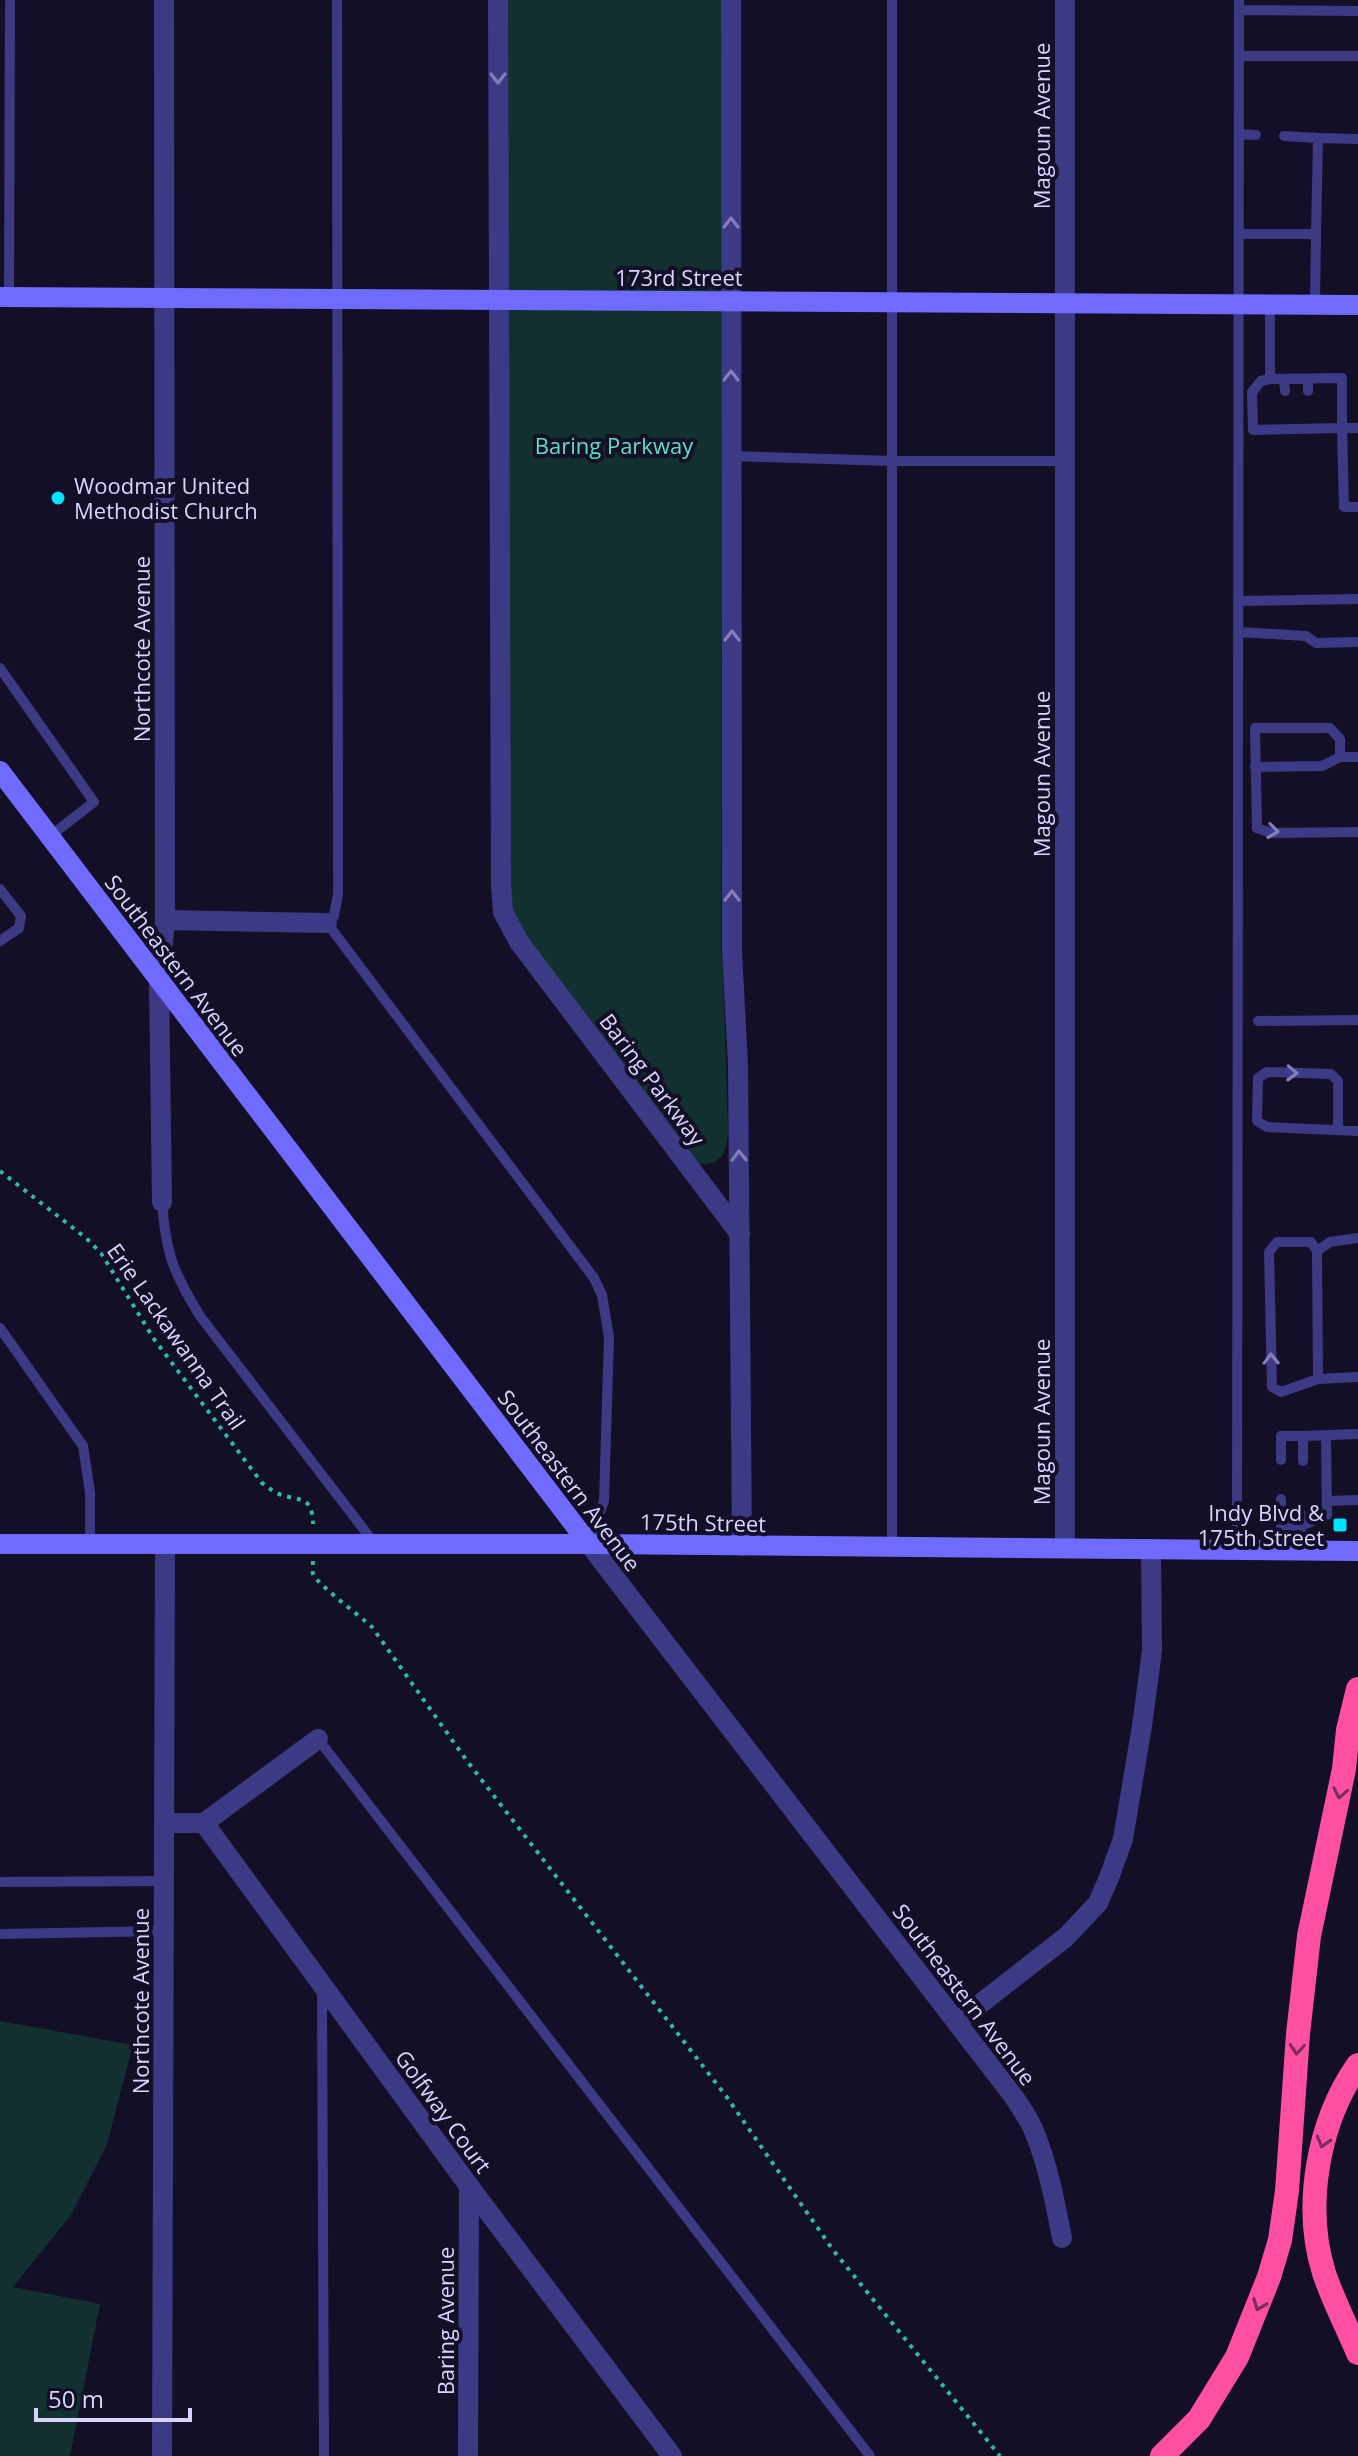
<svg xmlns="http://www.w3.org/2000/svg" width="1358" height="2456" viewBox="0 0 1358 2456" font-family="'Open Sans',sans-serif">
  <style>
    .green { fill: #12302f }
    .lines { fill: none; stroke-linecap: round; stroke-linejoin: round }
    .path { stroke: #2fb8b0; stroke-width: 4; stroke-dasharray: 4 6; stroke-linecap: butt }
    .lane { stroke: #3d3a85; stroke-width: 10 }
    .street { stroke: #3d3a85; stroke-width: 20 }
    .secondary { stroke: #6f6bff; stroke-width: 20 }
    .highway { stroke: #ff4fa3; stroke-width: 24 }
    .oneway { stroke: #837fbc }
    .oneway2 { stroke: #7d2c5e }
    .poi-dot { fill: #00e5ff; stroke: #130f26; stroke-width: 3 }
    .labels { text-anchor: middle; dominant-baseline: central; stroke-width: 8; stroke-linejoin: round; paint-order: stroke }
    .street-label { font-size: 22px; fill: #d9d4ff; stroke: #130f26 }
    .park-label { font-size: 22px; fill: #5fe0c0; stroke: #130f26 }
    .poi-label { font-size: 22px; fill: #d9d4ff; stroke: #130f26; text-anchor: start }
  </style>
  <rect width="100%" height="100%" fill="#130f26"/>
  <path class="green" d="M 506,0 L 721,0 L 721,944 C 724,996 726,1047 727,1099 C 727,1116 731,1139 723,1154 C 717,1164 706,1166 696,1162 L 528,944 L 509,903 Z
    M 0,2021 L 133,2045 L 107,2144 L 71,2215 L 13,2287 L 100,2304 L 70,2456 L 0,2456 Z"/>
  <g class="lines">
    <path class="path" d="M 0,1171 L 86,1238 L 101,1253 L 154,1339 L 262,1483 C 268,1487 273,1492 279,1494 C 301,1502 312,1495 313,1524
      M 313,1561 C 313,1565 312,1570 313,1574 C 316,1583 361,1617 372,1627 L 467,1761 L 726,2096 L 833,2250 L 1000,2456"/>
    <path class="lane" d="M 337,0 L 338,894 L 334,916 L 327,923 L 594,1278 L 602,1295 L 609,1337 L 604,1501 L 589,1542
      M 892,0 L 892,1547
      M 1239,10 L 1358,11
      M 1239,56 L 1358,56
      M 1239,134 L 1256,135
      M 1284,136 L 1318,138
      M 1239,234 L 1316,234 L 1315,304
      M 1316,234 L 1318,138 L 1358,139
      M 9,298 L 10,0
      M 1270,304 L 1270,379 L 1342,378 L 1342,428 L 1358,428
      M 1270,379 L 1261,381 L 1252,392 L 1253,430 L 1342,428 L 1344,507 L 1358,507
      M 1284,379 L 1285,391
      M 1308,379 L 1308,391
      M 732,456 L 892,461 L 1065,461
      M 1239,601 L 1358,599
      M 1239,632 L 1306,636 L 1316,643 L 1358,642
      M 0,668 L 94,802 L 49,837
      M 1340,757 L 1340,739 L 1330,728 L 1255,728 L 1257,828 L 1271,833 L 1358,832
      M 1255,767 L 1322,766 L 1340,757 L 1358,757
      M 0,889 L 21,916 L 19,928 L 0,941
      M 1258,1021 L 1358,1020
      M 1338,1130 L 1338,1081 L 1331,1074 L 1267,1072 L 1258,1078 L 1257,1121 L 1267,1127 L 1358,1131
      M 162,1202 C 166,1254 173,1272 200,1316 L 375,1544
      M 1317,1251 L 1330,1242 L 1358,1238
      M 0,1328 L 83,1446 L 90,1492 L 90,1545
      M 1318,1379 L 1317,1251 L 1311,1242 L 1277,1242 L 1269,1252 L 1272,1387 L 1281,1392 L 1318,1379 L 1358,1377
      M 1281,1460 L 1281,1436 L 1303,1436
      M 1303,1461 L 1303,1436 L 1358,1434
      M 1281,1499 L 1281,1526 L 1301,1526 L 1327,1515 L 1326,1436
      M 1327,1501 L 1358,1500
      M 1301,1514 L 1302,1550
      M 1237,1550 L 1239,0
      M 318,1739 L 870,2456
      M 0,1882 L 164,1881
      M 0,1934 L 164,1931
      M 322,1991 L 324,2456"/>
    <path class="street" d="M 498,0 L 501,884 L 503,912 L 519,942 L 740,1234
      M 731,0 L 732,951 L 738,1065 L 742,1546
      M 1065,0 L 1065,1548
      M 165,920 L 327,923
      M 162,1202 L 159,981 L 165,920 L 164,0
      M 589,1544 L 1014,2097 C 1021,2108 1029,2119 1034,2131 C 1048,2165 1055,2202 1062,2238
      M 164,1823 L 204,1823 L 469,2186 L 672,2456
      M 204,1823 L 318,1739
      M 957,2022 L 1066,1937 L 1098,1903 L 1110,1875 L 1123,1839 L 1142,1726 L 1152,1651 L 1151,1549
      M 162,2456 L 165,1545
      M 468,2456 L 469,2186"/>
    <path class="secondary" d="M 0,297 L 1358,305
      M 0,771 L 589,1544
      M 0,1544 L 589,1544 L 1358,1551"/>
    <path class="highway" d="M 1358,2065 C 1318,2122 1303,2206 1324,2273 C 1333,2300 1347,2327 1358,2353
      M 1162,2456 L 1199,2419 L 1237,2357 L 1269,2277 L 1280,2240 L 1287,2191 L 1298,2034 L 1309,1936 L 1344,1769 L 1348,1730 L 1358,1689"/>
  </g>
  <defs><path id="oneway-chevron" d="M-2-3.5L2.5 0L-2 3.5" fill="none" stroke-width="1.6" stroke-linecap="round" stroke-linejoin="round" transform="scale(2)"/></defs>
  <g class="oneway">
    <use href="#oneway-chevron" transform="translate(498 78) rotate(90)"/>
    <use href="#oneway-chevron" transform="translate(731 223) rotate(-90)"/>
    <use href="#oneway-chevron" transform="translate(731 376) rotate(-90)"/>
    <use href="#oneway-chevron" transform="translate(732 636) rotate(-90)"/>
    <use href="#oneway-chevron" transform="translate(1273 831) rotate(7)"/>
    <use href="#oneway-chevron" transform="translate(732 896) rotate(-90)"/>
    <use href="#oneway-chevron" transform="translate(1292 1073) rotate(2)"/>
    <use href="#oneway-chevron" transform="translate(739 1156) rotate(-91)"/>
    <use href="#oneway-chevron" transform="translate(1271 1359) rotate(-91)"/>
  </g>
  <g class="oneway2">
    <use href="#oneway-chevron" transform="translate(1340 1793) rotate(101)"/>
    <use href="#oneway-chevron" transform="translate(1297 2049) rotate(94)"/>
    <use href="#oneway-chevron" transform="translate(1323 2142) rotate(106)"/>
    <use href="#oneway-chevron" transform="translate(1259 2305) rotate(111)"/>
  </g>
  <g class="poi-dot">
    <circle cx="58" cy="498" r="8"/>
    <rect x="1332" y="1517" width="16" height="16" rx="4"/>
  </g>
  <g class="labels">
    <g class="street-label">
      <text transform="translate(1041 126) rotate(-90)">Magoun Avenue</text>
      <text x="679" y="277">173rd Street</text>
      <text transform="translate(141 649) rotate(-90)">Northcote Avenue</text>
      <text transform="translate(1041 774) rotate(-90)">Magoun Avenue</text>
      <text transform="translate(177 965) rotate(53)">Southeastern Avenue</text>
      <text transform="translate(653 1079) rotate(53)">Baring Parkway</text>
      <text transform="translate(177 1336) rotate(55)">Erie Lackawanna Trail</text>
      <text transform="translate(1041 1422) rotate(-90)">Magoun Avenue</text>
      <text transform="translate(570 1480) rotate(53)">Southeastern Avenue</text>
      <text transform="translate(703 1522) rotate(1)">175th Street</text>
      <text transform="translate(965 1994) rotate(53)">Southeastern Avenue</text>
      <text transform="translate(140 2001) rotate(-90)">Northcote Avenue</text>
      <text transform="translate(444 2111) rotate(54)">Golfway Court</text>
      <text transform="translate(445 2321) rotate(-90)">Baring Avenue</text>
    </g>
    <g class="park-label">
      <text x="614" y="445">Baring Parkway</text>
    </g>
    <g class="poi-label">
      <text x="74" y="485">Woodmar United<tspan x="74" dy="25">Methodist Church</tspan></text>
      <text x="1324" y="1512" text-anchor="end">Indy Blvd &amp;<tspan x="1324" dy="25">175th Street</tspan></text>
    </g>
  </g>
  <path d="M36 2408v12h154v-12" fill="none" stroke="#d9d4ff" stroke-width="4"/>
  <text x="48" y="2408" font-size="24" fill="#d9d4ff" stroke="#130f26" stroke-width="6" paint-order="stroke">50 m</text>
</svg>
